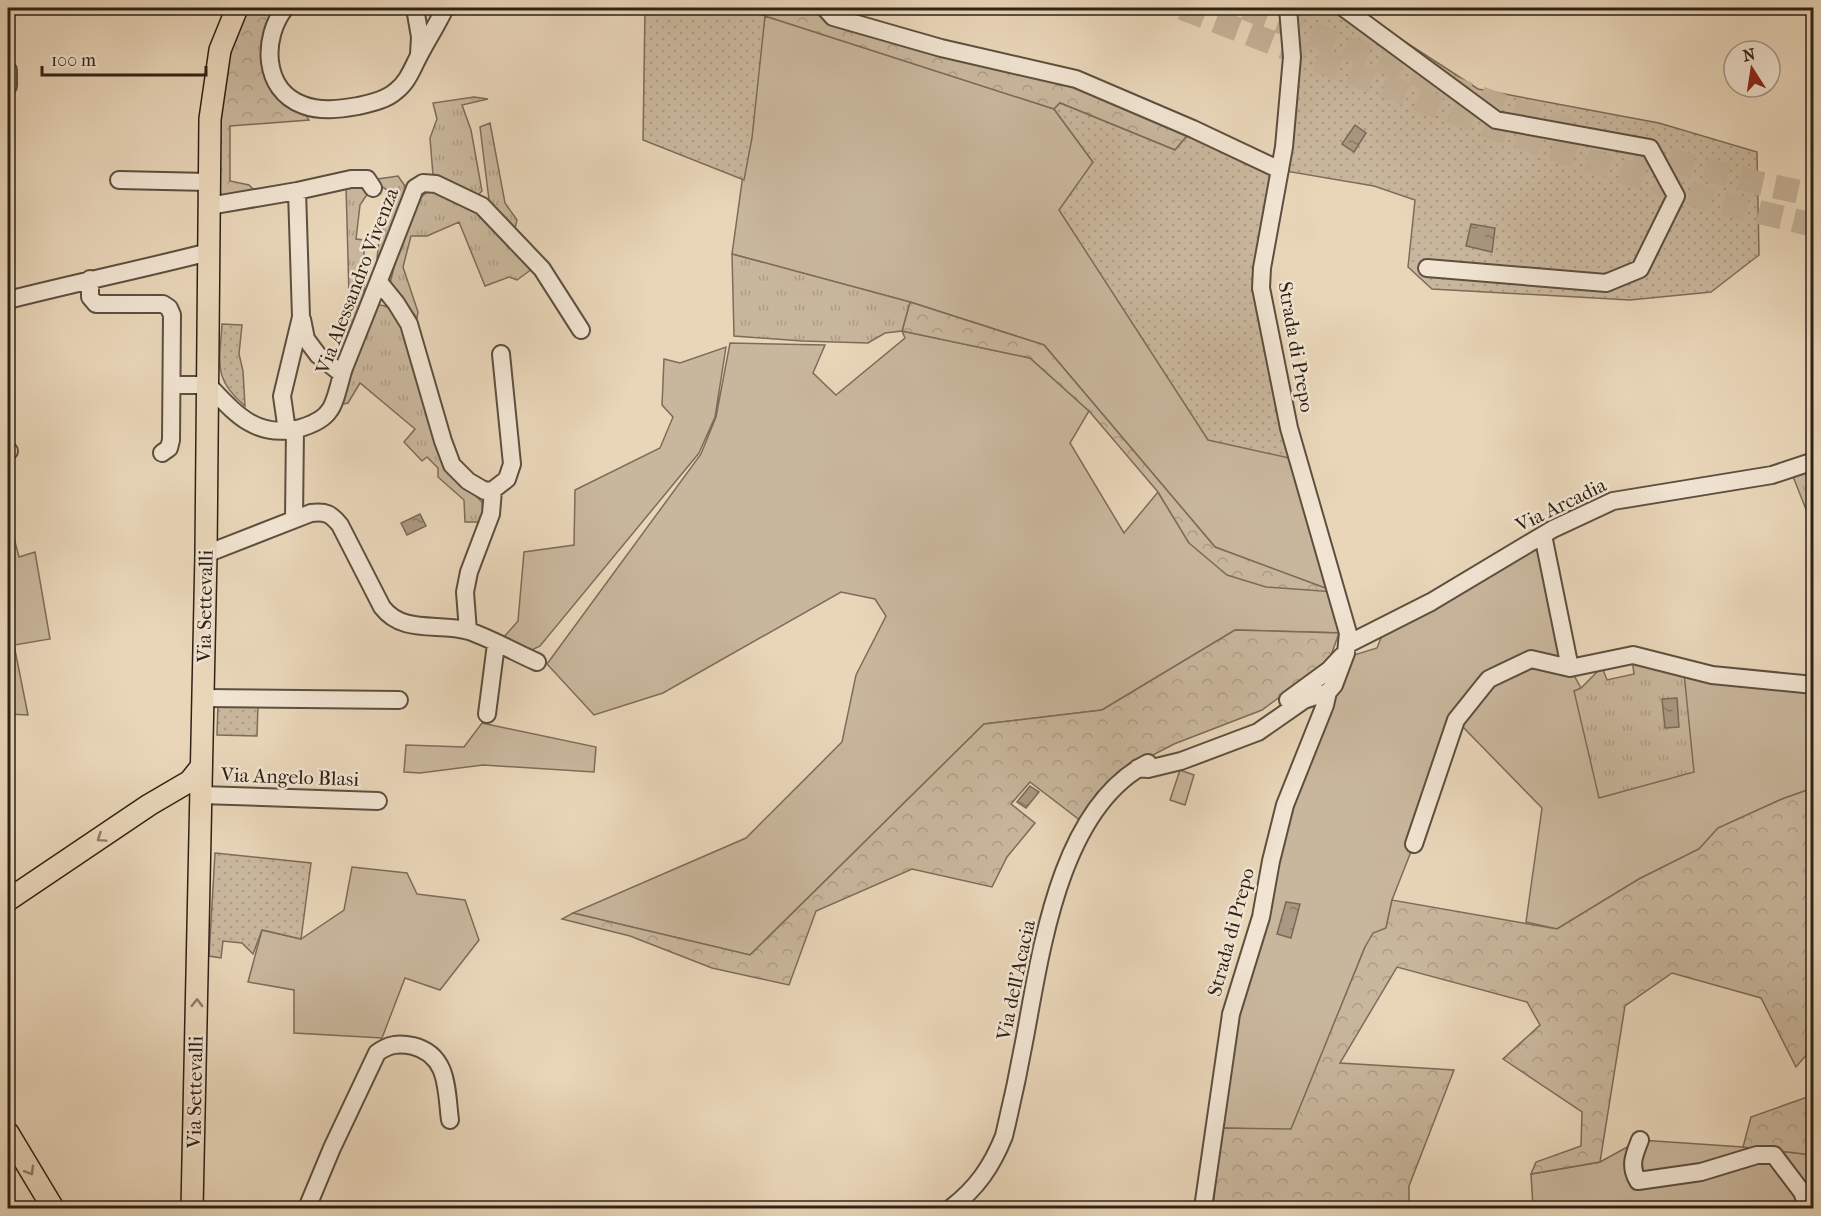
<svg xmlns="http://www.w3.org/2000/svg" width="1821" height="1216" viewBox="0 0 1821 1216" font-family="'IM FELL French Canon',serif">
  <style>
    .grass { fill: #c9b79d; stroke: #7c6c5a; stroke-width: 1.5 }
    .forest { fill: url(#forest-crowns); stroke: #7c6c5a; stroke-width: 1.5 }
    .park { fill: url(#park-tufts); stroke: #7c6c5a; stroke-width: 1.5 }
    .garden { fill: url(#garden-dots); stroke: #7c6c5a; stroke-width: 1.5 }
    .water { fill: url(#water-ripples); stroke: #786957; stroke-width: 1.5 }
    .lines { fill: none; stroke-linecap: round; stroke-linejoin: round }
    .highway-tunnel { stroke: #c4b298; stroke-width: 24; stroke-dasharray: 24 12; stroke-linecap: butt }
    .minor-casing { stroke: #5d4f3f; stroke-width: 20 }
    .major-casing { stroke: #2e2216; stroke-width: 24 }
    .minor { stroke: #f1e4d2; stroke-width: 16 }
    .major { stroke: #e9d6b9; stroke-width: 21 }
    .oneway { stroke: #8c7c68 }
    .labels { text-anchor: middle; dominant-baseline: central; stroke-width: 5; stroke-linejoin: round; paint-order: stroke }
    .street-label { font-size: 20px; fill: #2e2216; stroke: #f1e4d2 }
  </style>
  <defs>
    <pattern id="forest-crowns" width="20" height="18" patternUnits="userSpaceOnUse" patternTransform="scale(1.5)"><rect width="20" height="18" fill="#c9b79d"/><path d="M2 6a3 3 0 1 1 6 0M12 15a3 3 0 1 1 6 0" fill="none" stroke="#ad9d86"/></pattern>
    <pattern id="park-tufts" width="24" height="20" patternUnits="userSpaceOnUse" patternTransform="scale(1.5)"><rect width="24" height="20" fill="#c9b79d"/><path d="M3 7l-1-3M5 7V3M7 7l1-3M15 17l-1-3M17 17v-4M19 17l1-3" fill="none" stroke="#ad9d86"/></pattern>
    <pattern id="garden-dots" width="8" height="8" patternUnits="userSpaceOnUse" patternTransform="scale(1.5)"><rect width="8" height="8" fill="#c9b79d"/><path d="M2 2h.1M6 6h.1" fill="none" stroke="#ad9d86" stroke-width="1.8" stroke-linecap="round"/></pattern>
    <pattern id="water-ripples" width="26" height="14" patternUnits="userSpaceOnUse" patternTransform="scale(1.5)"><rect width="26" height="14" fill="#a99982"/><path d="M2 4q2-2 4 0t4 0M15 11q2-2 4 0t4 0" fill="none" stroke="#8a7c69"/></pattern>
  </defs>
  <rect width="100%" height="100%" fill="#e9d6b9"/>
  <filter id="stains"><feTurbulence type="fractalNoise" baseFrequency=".00333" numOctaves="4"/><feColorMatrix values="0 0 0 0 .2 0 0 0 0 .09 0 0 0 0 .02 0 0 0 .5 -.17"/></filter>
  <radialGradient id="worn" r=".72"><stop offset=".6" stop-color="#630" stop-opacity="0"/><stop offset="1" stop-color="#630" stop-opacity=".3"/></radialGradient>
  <path class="grass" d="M 765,16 L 1054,109 L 1093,162 L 1298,460 L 1348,633 L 1235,630 L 1102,710 L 984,724 L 750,955 L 573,913 L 746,838 L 842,742 L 856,675 L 886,616 L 875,599 L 841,592 L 663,693 L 594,715 L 547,664 L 701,454 L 716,417 L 730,343 L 825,345 L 813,373 L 836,395 L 905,338 L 902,331 L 1030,358 L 1089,411 L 1070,443 L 1124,533 L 1158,492 L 1189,543 L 1333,591 L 1215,547 L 1044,345 L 910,302 L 732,254 Z
    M 726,347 L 715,417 L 699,453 L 540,646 L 532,650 L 503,638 L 518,621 L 524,552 L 574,545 L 575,490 L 660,448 L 673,417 L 662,405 L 664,359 L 680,363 Z
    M 8,515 L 19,557 L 35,552 L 50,639 L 14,645 L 28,715 L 8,714 Z
    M 1543,535 L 1570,668 L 1581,688 L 1684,673 L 1813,685 L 1813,788 L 1782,799 L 1718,828 L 1699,849 L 1639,879 L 1557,929 L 1526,922 L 1542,808 L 1457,721 L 1414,844 L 1392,900 L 1386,929 L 1365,947 L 1291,1130 L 1221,1128 L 1238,1013 L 1291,806 L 1334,694 L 1354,655 L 1377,648 L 1386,625 Z
    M 482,723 L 596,747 L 594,772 L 483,765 L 420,773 L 404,772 L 406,745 L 464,747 Z
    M 1180,770 L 1194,775 L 1185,805 L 1170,800 Z
    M 352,867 L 407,873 L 417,894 L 465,900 L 479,940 L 440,990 L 405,978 L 382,1038 L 294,1033 L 294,990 L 248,982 L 262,930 L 301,939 L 344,910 Z
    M 1640,1140 L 1743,1147 L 1813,1155 L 1813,1208 L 1533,1208 L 1531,1174 L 1600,1162 Z"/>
  <path class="forest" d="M 248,8 L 274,8 C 259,36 254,79 283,101 C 293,108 303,109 309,120 L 230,126 L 230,181 L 249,185 L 253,189 L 252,192 L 223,198 L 218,188 L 222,83 L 239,25 Z
    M 765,8 L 825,8 L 1076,79 L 1193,129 L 1175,150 L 1060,103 L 1054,109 L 765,16 Z
    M 910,302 L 1044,345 L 1215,547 L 1336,592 L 1266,587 L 1227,575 L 1189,543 L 1158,492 L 1089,411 L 1030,358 L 902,331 Z
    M 1235,630 L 1339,633 L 1329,661 L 1262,710 L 1174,744 L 1130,767 L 1081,821 L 1030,782 L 1011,804 L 1035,823 L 1007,857 L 992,887 L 912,869 L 816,911 L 789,985 L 712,968 L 630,936 L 562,919 L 573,913 L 750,955 L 984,724 L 1102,710 Z
    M 1813,788 L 1813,1047 L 1796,1067 L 1761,998 L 1672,973 L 1625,1006 L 1600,1162 L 1531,1174 L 1536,1162 L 1581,1146 L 1582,1112 L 1503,1059 L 1540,1025 L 1527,1002 L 1397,967 L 1340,1063 L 1454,1070 L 1409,1186 L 1409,1204 L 1386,1208 L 1213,1208 L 1221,1128 L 1291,1129 L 1365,947 L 1373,933 L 1386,928 L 1392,900 L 1557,929 L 1639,879 L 1699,849 L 1718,828 L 1782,799 Z
    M 1813,1095 L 1813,1155 L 1743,1147 L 1751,1117 Z"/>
  <path class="park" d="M 474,97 L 488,99 L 462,105 L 471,130 L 482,191 L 477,196 L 470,194 L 451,181 L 433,175 L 430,138 L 437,119 L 433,103 Z
    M 490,123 L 505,203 L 517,220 L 514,232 L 490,208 L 480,127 Z
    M 398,176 L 405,186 L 406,193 L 380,262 L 377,259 L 379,240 L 393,201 L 389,191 L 371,180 Z
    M 358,183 L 370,190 L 360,205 L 356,239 L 364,240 L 364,291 L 366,297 L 349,332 L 341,331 L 349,295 L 346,186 Z
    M 432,190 L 479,211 L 532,269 L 517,280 L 509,277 L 485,286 L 459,222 L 427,236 L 411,236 L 403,267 L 418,312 L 417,318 L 390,283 C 396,262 409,195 432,190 Z
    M 732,254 L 910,302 L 902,331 L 885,333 L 868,343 L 802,341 L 734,336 Z
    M 379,305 C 394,306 397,316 404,328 L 436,445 L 450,471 L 482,502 L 483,516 L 478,522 L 465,522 L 464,500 L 438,477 L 438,468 L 427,457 L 422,461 L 404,442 L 415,429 L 360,383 L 348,403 L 338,405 L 356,356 Z
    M 1813,465 L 1813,527 L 1792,474 Z
    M 1632,659 L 1684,673 L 1694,772 L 1599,798 L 1574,691 L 1581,688 L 1602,667 L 1607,680 L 1634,674 Z"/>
  <path class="garden" d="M 645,8 L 744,8 L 765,16 L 752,138 L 744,180 L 643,140 Z
    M 1288,8 L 1353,8 L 1478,89 L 1659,123 L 1757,152 L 1759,255 L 1711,292 L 1630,300 L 1432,289 L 1408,267 L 1415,200 L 1374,186 L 1280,170 L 1262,268 L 1298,460 L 1208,440 L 1059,210 L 1093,162 L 1054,109 L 1060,103 L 1175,150 L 1193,129 L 1280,170 Z
    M 222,324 L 242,325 L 239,354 L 243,371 L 245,406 C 212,378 220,363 222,324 Z
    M 218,703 L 258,704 L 257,736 L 217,735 Z
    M 215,853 L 311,863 L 301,939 L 262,930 L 253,954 L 242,943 L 223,941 L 221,958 L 209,956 Z"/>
  <path class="water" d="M 1355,125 L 1366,133 L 1354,152 L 1342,144 Z
    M 1471,224 L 1495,228 L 1492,252 L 1466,246 Z
    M 420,514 L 426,526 L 407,535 L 401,523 Z
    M 1677,698 L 1679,727 L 1665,728 L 1662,699 Z
    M 1030,786 L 1039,792 L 1026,808 L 1017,802 Z
    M 1286,902 L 1300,904 L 1291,938 L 1277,934 Z"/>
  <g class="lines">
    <path class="highway-tunnel" d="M 1182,8 L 1494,128 L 1578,157 L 1721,203 L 1814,225
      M 1245,8 L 1468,94 L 1574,131
      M 1635,151 L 1758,183 L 1814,195"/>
    <defs>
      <path id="minor" d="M 285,8 C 262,37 262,90 303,105 C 321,112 340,109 358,106 C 371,103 386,100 396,91 C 409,81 413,66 421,52 C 429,37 438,23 445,8
        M 415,8 L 420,37 L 419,54
        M 825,8 L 833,17 L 941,48 L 1076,79 L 1193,129 L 1280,170
        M 1344,8 L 1496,120 L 1650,148 L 1676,196 L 1640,269 L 1606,283 L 1427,268
        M 8,70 L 8,86
        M 119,180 L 209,182
        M 209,206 L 297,191 L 351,179 L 367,179 L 373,188
        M 90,279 L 90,297 L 96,304 L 163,304 L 169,308 L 172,315 L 171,440 L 169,448 L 162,453
        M 379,282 L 396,303 L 409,324 L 443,441 L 452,465 L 468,481 L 485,491 L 493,490 L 507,479 L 512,464 L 501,354
        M 8,300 C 75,283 142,269 209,252
        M 302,319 L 306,339 L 318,355 L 342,374
        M 172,385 L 208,385 C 235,413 255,438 297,429 C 308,426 323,420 329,411 C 336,403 340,379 344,368 C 368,308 392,248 415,188 L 423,183 L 436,184 L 482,206 L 542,269 L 581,330
        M 287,431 L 282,396 L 301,317 L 297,191
        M 8,451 L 9,451
        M 294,519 L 295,429
        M 1543,535 L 1570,668 L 1633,655 L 1712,675 L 1814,685
        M 206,554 L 311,513 C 326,511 331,514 340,525 L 382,607 C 403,635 439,622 469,631 C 492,639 514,652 537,662
        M 468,631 L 465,592 L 469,572 L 491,514 L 493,490
        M 1348,644 L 1431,602 L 1553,529 L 1613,501 L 1772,475 L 1814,461
        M 203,698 L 399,700
        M 1288,700 L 1329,670 L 1342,656
        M 487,714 L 496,644
        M 1138,768 L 1148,769 L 1181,761 L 1258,732 L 1304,700 L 1328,692 L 1334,685 L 1346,653 L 1348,633 L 1289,428 L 1261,288 L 1262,268 L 1284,147 L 1292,57 L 1288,8
        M 201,795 L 378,801
        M 1414,844 L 1456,720 L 1484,685 L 1489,679 L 1531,659 L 1570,668
        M 1640,1140 C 1634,1155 1629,1166 1638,1181 L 1701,1172 L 1757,1155 L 1774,1155 L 1802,1192 L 1808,1208
        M 307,1208 L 332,1148 L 377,1053 C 389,1044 399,1043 413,1046 C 449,1055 446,1090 450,1120
        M 951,1208 C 977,1188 992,1166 1004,1136 C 1012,1103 1019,1070 1025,1037 C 1041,951 1060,807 1148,763
        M 1203,1208 L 1231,1014 L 1261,917 L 1271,861 L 1285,805 L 1325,705 L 1328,692"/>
      <path id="major" d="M 8,900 L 149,805 L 190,781 L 201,767
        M 8,1133 L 53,1208
        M 192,1208 L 206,554 L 210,119 L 220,50 L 237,8"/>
    </defs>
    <use href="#minor" class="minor-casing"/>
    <use href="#major" class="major-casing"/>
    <use href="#minor" class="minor"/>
    <use href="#major" class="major"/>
  </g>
  <defs><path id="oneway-chevron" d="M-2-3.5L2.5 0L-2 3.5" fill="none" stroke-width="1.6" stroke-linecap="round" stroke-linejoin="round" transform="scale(1.5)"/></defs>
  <g class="oneway">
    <use href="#oneway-chevron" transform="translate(101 838) rotate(146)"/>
    <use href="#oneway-chevron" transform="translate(197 1003) rotate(-89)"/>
    <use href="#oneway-chevron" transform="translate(30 1171) rotate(59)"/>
  </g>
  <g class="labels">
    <g class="street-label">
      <text transform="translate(357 281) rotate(-69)">Via Alessandro Vivenza</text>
      <text transform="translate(1296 347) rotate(80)">Strada di Prepo</text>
      <text transform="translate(1561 505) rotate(-26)">Via Arcadia</text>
      <text transform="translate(205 606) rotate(-89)">Via Settevalli</text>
      <text transform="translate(290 777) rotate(2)">Via Angelo Blasi</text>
      <text transform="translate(1231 932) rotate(-75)">Strada di Prepo</text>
      <text transform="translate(1016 980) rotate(-78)">Via dell'Acacia</text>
      <text transform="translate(195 1092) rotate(-89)">Via Settevalli</text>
    </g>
  </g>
  <rect width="1821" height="1216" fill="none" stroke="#e9d6b9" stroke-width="30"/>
  <rect x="9" y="9" width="1803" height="1198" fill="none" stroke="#2e2216" stroke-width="3"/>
  <rect x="15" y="15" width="1791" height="1186" fill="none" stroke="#2e2216" stroke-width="1.5"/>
  <g transform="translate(1752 69) rotate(348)"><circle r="28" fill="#f1e4d2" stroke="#a39687" stroke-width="1.5"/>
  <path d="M0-4.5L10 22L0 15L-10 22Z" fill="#8f2418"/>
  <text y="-9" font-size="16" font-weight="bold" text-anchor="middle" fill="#2e2216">N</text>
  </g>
  <path d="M42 66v9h164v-9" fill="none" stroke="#2e2216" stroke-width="3"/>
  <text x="51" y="66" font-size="18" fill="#2e2216" stroke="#f1e4d2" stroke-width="4.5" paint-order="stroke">100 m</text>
  <rect width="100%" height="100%" filter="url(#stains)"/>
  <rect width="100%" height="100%" fill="url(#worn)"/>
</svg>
